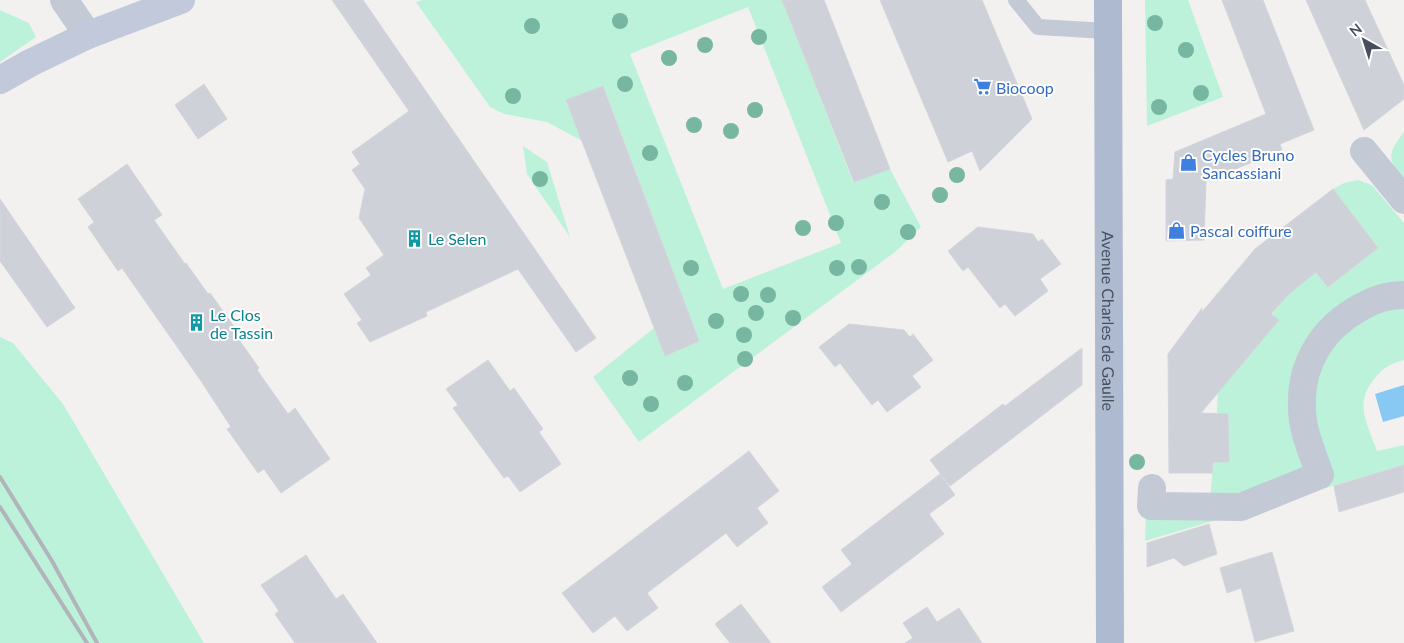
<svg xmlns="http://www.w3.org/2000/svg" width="1404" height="643" viewBox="0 0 1404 643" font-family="Lato,sans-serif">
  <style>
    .green { fill: #bdf2da; fill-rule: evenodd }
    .water { fill: #87c9f2 }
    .building { fill: #cfd1d8; stroke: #d4d5dc }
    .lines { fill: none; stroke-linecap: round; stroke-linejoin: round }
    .lane { stroke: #c3cad6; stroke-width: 16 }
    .street { stroke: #c3cad6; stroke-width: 28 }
    .secondary { stroke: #c2c9da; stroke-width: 28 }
    .primary { stroke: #aebad0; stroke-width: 28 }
    .rail { stroke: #b2b4bb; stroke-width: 4 }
    .tree { fill: #77b6a1 }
    .labels { text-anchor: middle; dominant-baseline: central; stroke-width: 4; stroke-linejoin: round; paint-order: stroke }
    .shop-label { font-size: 16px; fill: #366cbe; stroke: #fff; text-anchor: start }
    .culture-label { font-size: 16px; fill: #0d838f; stroke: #fff; text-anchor: start }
    .street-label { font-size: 16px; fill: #474f5f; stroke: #fff }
  </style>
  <rect width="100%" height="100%" fill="#f3f1f0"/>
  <path class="green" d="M 422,0 L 782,0 L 853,182 L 890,169 L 921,227 L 895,252 L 639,442 L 593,377 L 654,328 L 665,356 L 699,341 L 604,87 L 566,100 L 582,141 L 547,122 L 504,114 L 490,107 L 416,2 ZM 748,7 L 841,243 L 723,289 L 630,54 Z
    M 1145,0 L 1188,0 L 1223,97 L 1147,126 Z
    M 0,10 L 29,23 L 36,37 L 0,62 Z
    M 1404,132 L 1404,181 C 1387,159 1387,154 1404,132 Z
    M 523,146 L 547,162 L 570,237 L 527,174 Z
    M 1358,180 L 1372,185 L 1404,223 L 1404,360 C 1391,363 1383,368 1375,378 C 1353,404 1368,424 1377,451 L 1404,445 L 1404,465 L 1145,541 L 1146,509 L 1210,502 L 1213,462 L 1229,462 L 1228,414 L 1217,414 L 1218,377 L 1278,320 L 1272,314 L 1289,294 L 1316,272 L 1329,286 L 1378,248 L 1333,189 L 1344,183 Z
    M 0,337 L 13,343 L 63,404 L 204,643 L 0,643 Z"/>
  <path class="water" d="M 1404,385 L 1404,416 L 1383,422 L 1375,394 Z"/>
  <path class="building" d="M 332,0 L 363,0 L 596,338 L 576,352 L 518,269 L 426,312 L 427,316 L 370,342 L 357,323 L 362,320 L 344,294 L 371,275 L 366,268 L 384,255 L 359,218 L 365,189 L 352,170 L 360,164 L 352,152 L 409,111 Z
    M 782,0 L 824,0 L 890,169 L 854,182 Z
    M 880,0 L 982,0 L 1032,119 L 980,171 L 972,151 L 948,162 Z
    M 1222,0 L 1263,0 L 1314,130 L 1280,144 L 1282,150 L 1206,181 L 1204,240 L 1166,241 L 1166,180 L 1173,179 L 1175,152 L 1266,114 Z
    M 1306,0 L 1365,0 L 1404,85 L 1404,99 L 1364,130 Z
    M 204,84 L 227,119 L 198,139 L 175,105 Z
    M 603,86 L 699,341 L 665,356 L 566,100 Z
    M 127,164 L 162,215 L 154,220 L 185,264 L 186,263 L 208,294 L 210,293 L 240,335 L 237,337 L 259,368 L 257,370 L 288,414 L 295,408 L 330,459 L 281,493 L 264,469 L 258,473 L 227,429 L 231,427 L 201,381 L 122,268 L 118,271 L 88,227 L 94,222 L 78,199 Z
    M 1333,189 L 1378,248 L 1328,287 L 1316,272 L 1289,294 L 1271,314 L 1279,320 L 1201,413 L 1228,414 L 1229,462 L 1213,462 L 1212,473 L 1169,473 L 1168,354 L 1202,308 L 1202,312 L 1255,249 Z
    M 0,199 L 75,308 L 47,327 L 0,261 Z
    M 978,227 L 1033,234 L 1038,242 L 1042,239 L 1061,264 L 1040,279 L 1048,291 L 1015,316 L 1005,304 L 1000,308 L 968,267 L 963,271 L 948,251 Z
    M 849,324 L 904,330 L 910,337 L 913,334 L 933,360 L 912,376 L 921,387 L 887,412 L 878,400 L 872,405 L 840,363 L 835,367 L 819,347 Z
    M 1082,348 L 1082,385 L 950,486 L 930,460 L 1003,404 L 1005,406 Z
    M 488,360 L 510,391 L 514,388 L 543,429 L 539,432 L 561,464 L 520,492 L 508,476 L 504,478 L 453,408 L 458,405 L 446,389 Z
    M 749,451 L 779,491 L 757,508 L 768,523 L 737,547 L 726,533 L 647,593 L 658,608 L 627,631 L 615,616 L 593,633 L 562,593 Z
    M 1404,465 L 1404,492 L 1339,512 L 1334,486 Z
    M 940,474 L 955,495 L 929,514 L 944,534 L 841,612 L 822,587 L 852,564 L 841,550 Z
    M 1209,524 L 1217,554 L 1184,566 L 1174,558 L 1147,567 L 1147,543 Z
    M 1272,552 L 1294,631 L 1255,642 L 1241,588 L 1227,593 L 1220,568 Z
    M 306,555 L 336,599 L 343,594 L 377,643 L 295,643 L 275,614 L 279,611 L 261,585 Z
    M 741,604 L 771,643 L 730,643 L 715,624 Z
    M 927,607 L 937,622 L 959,608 L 982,643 L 905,643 L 913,638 L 903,623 Z"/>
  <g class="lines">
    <path class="lane" d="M 1016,0 L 1038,27 L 1107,31"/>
    <path class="street" d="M 64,0 L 88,35
      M 1364,151 L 1404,200
      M 1152,488 L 1151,506 L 1241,507 L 1320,475 C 1313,454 1302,431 1302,408 C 1300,363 1323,327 1363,306 C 1375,299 1390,295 1404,295"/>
    <path class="secondary" d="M 0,80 L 30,63 L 88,35 L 181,0"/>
    <path class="primary" id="s1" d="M 1108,0 L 1110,643"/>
    <path class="rail" d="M 0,477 L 52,561 L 97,643
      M 0,507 L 87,643"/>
  </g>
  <g class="tree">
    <circle cx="620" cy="21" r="8"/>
    <circle cx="1155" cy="23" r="8"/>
    <circle cx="532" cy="26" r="8"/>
    <circle cx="759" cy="37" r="8"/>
    <circle cx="705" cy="45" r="8"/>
    <circle cx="1186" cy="50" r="8"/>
    <circle cx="669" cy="58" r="8"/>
    <circle cx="625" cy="84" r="8"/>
    <circle cx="1201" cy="93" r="8"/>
    <circle cx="513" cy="96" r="8"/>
    <circle cx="1159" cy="107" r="8"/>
    <circle cx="755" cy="110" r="8"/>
    <circle cx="694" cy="125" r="8"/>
    <circle cx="731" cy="131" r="8"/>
    <circle cx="650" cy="153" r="8"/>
    <circle cx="957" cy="175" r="8"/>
    <circle cx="540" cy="179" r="8"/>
    <circle cx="940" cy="195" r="8"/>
    <circle cx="882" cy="202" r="8"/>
    <circle cx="836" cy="223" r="8"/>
    <circle cx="803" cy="228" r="8"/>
    <circle cx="908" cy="232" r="8"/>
    <circle cx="859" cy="267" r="8"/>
    <circle cx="691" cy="268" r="8"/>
    <circle cx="837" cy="268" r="8"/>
    <circle cx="741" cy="294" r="8"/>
    <circle cx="768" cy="295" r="8"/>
    <circle cx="756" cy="313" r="8"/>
    <circle cx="793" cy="318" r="8"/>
    <circle cx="716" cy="321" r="8"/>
    <circle cx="744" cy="335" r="8"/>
    <circle cx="745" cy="359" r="8"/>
    <circle cx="630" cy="378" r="8"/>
    <circle cx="685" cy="383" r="8"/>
    <circle cx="651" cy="404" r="8"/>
    <circle cx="1137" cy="462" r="8"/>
  </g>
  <defs>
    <symbol id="supermarket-bare" viewBox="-9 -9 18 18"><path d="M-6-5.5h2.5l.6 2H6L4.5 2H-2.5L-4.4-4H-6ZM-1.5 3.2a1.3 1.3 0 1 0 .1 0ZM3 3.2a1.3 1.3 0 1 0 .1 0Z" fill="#3f7fe0" stroke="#fff" stroke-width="2.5" paint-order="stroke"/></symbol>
    <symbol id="shop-bare" viewBox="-9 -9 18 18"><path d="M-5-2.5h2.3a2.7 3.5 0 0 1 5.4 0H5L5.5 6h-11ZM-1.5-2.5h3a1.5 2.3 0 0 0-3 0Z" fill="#3f7fe0" stroke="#fff" stroke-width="2.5" paint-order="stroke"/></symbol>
    <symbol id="building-bare" viewBox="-9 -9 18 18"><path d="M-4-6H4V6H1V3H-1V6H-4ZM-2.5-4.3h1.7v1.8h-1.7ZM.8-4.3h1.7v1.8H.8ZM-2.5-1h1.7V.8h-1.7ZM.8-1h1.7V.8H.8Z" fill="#0f9aa8" stroke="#fff" stroke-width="2.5" paint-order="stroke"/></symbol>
  </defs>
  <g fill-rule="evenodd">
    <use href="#supermarket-bare" x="970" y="74" width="25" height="25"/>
    <use href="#shop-bare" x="1176" y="150" width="25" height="25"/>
    <use href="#shop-bare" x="1164" y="218" width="25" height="25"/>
    <use href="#building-bare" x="402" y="226" width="25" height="25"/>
    <use href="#building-bare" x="184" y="310" width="25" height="25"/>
  </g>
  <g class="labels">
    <g class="shop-label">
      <text x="996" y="87">Biocoop</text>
      <text x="1202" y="154">Cycles Bruno<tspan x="1202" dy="18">Sancassiani</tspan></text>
      <text x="1190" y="230">Pascal coiffure</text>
    </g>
    <g class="culture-label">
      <text x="428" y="238">Le Selen</text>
      <text x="210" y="314">Le Clos<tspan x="210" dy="18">de Tassin</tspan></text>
    </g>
    <g class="street-label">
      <text stroke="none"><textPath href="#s1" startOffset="321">Avenue Charles de Gaulle</textPath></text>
    </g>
  </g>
  <g transform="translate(1364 40) rotate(321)" stroke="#ffffff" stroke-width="4" paint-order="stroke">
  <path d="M0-4L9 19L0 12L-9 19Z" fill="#474f5f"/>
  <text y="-8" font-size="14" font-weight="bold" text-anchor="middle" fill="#474f5f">N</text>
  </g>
</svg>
